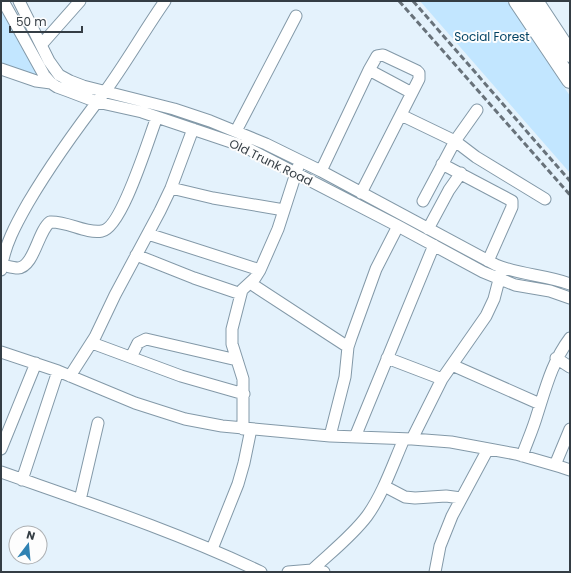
<svg xmlns="http://www.w3.org/2000/svg" width="571" height="573" viewBox="0 0 571 573" font-family="Poppins,sans-serif">
  <style>
    .green { fill: #c2e6ff }
    .lines { fill: none; stroke-linecap: round; stroke-linejoin: round }
    .minor-casing { stroke: #8399a8; stroke-width: 13 }
    .highway-casing { stroke: #8399a8; stroke-width: 18 }
    .minor { stroke: #fff; stroke-width: 11 }
    .highway { stroke: #fff; stroke-width: 16 }
    .rail { stroke: #68727a; stroke-width: 3; stroke-dasharray: 6 3; stroke-linecap: butt }
    .labels { text-anchor: middle; dominant-baseline: central; stroke-width: 4; stroke-linejoin: round; paint-order: stroke }
    .park-label { font-size: 12px; fill: #024364; stroke: #fdfdfd }
    .street-label { font-size: 12px; fill: #343d44; stroke: #fdfdfd }
  </style>
  <rect width="100%" height="100%" fill="#e4f2fc"/>
  <path class="green" d="M 420,1 L 507,1 L 570,96 L 570,173 Z
    M 1,8 L 40,76 L 1,64 Z"/>
  <g class="lines">
    <defs>
      <path id="minor" d="M 3,1 L 44,75 L 51,83 L 57,87 L 68,91 L 97,102 L 142,112 L 243,146 L 398,226 L 483,272 L 515,285 L 550,291 L 570,298
        M 19,1 L 49,61 L 59,75 L 70,81 L 83,86 L 174,109 L 210,121 L 266,144 L 321,171 L 496,265 C 520,275 546,275 570,284
        M 41,45 L 80,1
        M 1,69 L 36,81 L 51,83
        M 369,70 L 412,93
        M 401,115 L 455,141 L 476,157 L 545,199
        M 236,131 L 296,16
        M 442,164 L 512,201 L 512,207 L 488,261
        M 321,171 L 369,70 L 377,56 L 383,55 L 417,71 L 419,73 L 419,79 L 361,193
        M 171,188 L 213,198 L 284,210
        M 423,201 L 455,141 L 477,110
        M 428,229 L 449,190 L 461,173
        M 148,234 L 260,270
        M 136,255 L 194,278 L 241,294
        M 2,265 C 7,266 13,268 18,268 C 34,267 38,231 50,222 C 68,221 85,234 102,231 C 122,228 149,137 157,117
        M 1,270 C 4,246 16,224 28,203 C 51,164 77,128 104,93 C 126,63 144,31 165,1
        M 250,283 L 348,347
        M 92,343 L 181,376 L 244,394
        M 1,352 L 58,371 L 135,403 L 185,419 L 222,426 L 330,436 L 412,439 L 451,442 L 516,454 L 561,467 L 570,470
        M 131,357 L 138,343 L 146,339 L 237,360
        M 387,358 L 442,379
        M 556,358 L 570,367
        M 452,365 L 540,404
        M 70,376 L 95,337 L 115,295 L 160,211 L 171,188 L 193,129
        M 243,429 L 243,379 L 232,344 L 232,329 L 242,290 L 255,278 L 260,270 L 278,229 L 298,167
        M 330,436 L 345,377 L 348,347 L 351,338 L 376,269 L 398,226
        M 355,437 L 434,245
        M 412,439 L 442,379 L 486,316 L 494,299 L 501,272
        M 1,449 L 36,363
        M 522,456 C 527,442 533,429 537,415 C 546,387 552,362 570,338
        M 555,465 L 570,429
        M 1,472 C 89,503 177,532 261,572
        M 22,480 L 58,371
        M 384,486 L 405,497 L 415,498 L 446,496 L 461,498
        M 80,500 L 98,423
        M 212,549 L 238,484 L 244,463 L 251,429
        M 312,570 C 330,553 352,536 367,516 C 383,494 393,464 404,439
        M 288,572 L 312,570 L 324,572
        M 435,572 L 440,546 L 452,516 L 488,449"/>
      <path id="highway" d="M 517,1 L 570,80
        M 535,1 L 570,54"/>
    </defs>
    <use href="#minor" class="minor-casing"/>
    <use href="#highway" class="highway-casing"/>
    <use href="#minor" class="minor"/>
    <use href="#highway" class="highway"/>
    <path class="rail" d="M 399,1 L 570,195
      M 413,1 L 570,181"/>
  </g>
  <g class="labels">
    <g class="park-label">
      <text x="492" y="36">Social Forest</text>
    </g>
    <g class="street-label">
      <text transform="translate(271 162) rotate(26)">Old Trunk Road</text>
    </g>
  </g>
  <rect width="571" height="573" fill="none" stroke="#343d44" stroke-width="4"/>
  <g transform="translate(28 545) rotate(16)"><circle r="19" fill="#fdfdfd" stroke="#adb0b3"/>
  <path d="M0-3L7 15L0 10L-7 15Z" fill="#3082b3"/>
  <text y="-6" font-size="11" font-weight="bold" text-anchor="middle" fill="#343d44">N</text>
  </g>
  <path d="M10 26v6h72v-6" fill="none" stroke="#343d44" stroke-width="2"/>
  <text x="16" y="26" font-size="12" fill="#343d44" stroke="#fdfdfd" stroke-width="3" paint-order="stroke">50 m</text>
</svg>
